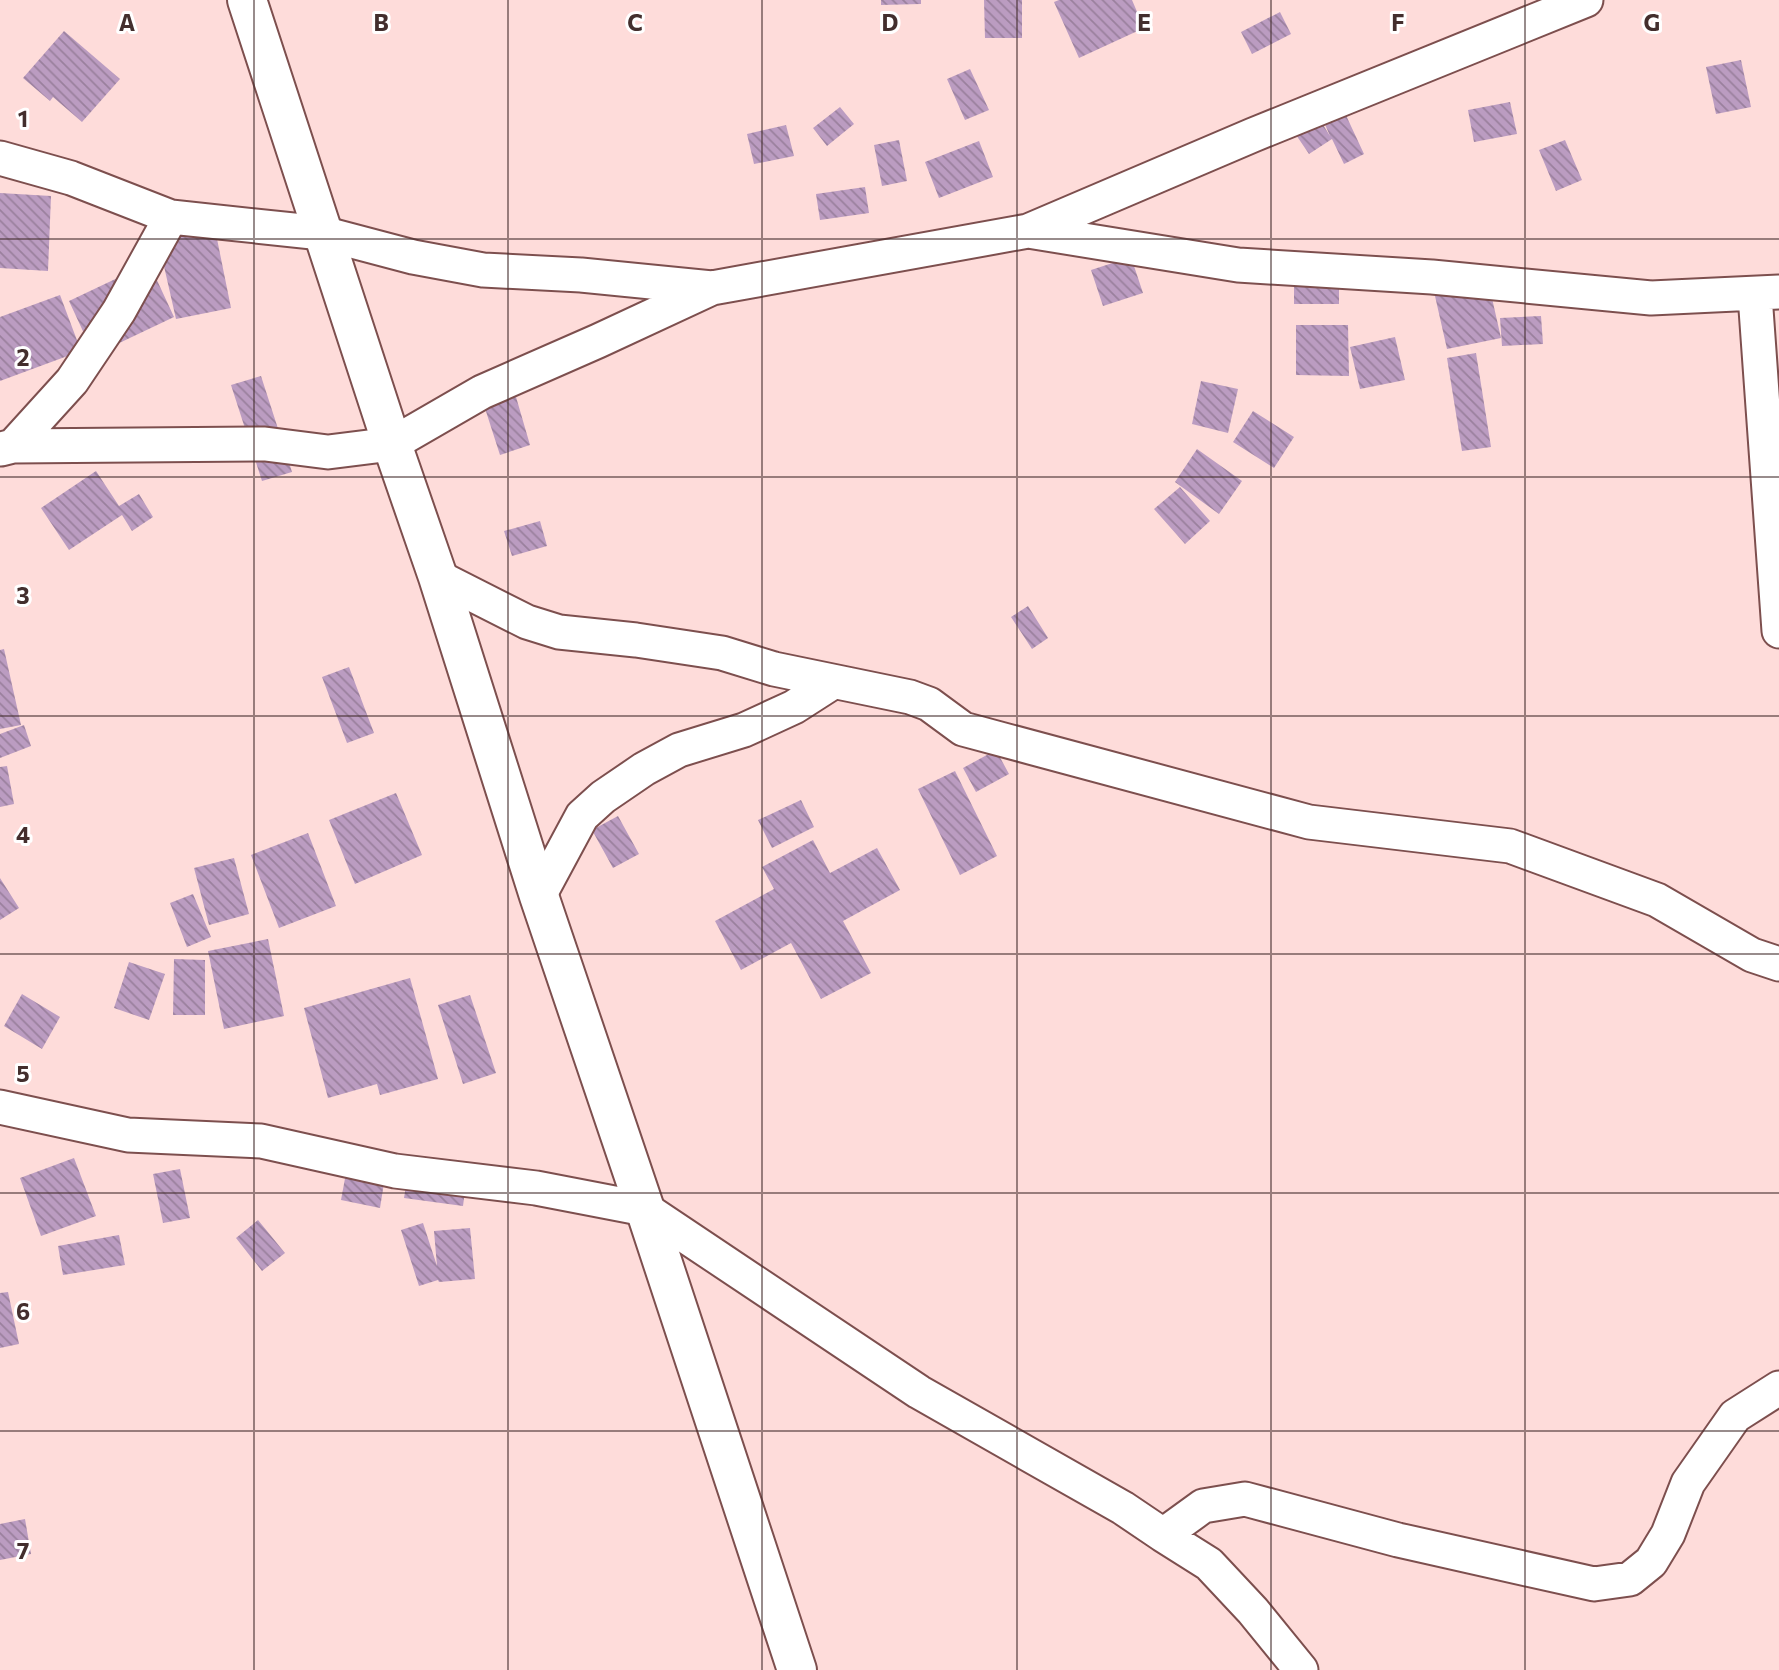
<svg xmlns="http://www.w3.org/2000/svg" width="1779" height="1670" viewBox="0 0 1779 1670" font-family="Commissioner,sans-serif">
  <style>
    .building { fill: url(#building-back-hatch) }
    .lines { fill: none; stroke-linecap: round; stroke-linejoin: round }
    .street-casing { stroke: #7d4f4e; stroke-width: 37 }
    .secondary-casing { stroke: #7d4f4e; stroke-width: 42 }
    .street { stroke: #fff; stroke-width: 33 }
    .secondary { stroke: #fff; stroke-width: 38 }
    .grid { fill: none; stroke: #432e2d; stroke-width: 2; stroke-opacity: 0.55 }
    .grid-label { font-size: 23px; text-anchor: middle; font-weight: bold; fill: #432e2d; stroke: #fff; stroke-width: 6; stroke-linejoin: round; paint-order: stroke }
  </style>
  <defs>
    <pattern id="building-back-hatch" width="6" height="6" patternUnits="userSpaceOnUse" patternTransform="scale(1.75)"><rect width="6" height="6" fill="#bb9cc1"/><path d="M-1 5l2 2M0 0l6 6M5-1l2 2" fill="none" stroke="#9a809d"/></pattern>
  </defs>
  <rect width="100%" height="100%" fill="#fedcda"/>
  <path class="building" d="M 881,0 L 921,0 L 921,4 L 881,5 Z
    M 984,0 L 1022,0 L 1022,38 L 985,38 Z
    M 1059,0 L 1132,0 L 1144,28 L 1079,58 L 1054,2 Z
    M 1280,12 L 1291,34 L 1252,54 L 1241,32 Z
    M 64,31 L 120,79 L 82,122 L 53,97 L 50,101 L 23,78 Z
    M 1741,60 L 1751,107 L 1716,114 L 1706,67 Z
    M 970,69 L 989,110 L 965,120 L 947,79 Z
    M 1337,96 L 1364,154 L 1344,164 L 1332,139 L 1309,154 L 1288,123 L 1312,107 L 1330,136 L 1317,106 Z
    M 1510,102 L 1517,134 L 1474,142 L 1468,110 Z
    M 840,107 L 854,124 L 827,146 L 813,128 Z
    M 786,125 L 794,156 L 754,164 L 747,134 Z
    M 899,140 L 907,181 L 882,186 L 874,145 Z
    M 1565,140 L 1582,180 L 1556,191 L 1539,150 Z
    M 979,141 L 993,177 L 939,198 L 925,162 Z
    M 865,187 L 869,213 L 820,220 L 816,194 Z
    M 0,193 L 51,196 L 48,271 L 0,268 Z
    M 213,219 L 231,308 L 176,319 L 156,231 Z
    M 1131,257 L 1143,293 L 1103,306 L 1091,270 Z
    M 149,263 L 174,317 L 94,355 L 69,301 Z
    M 1339,268 L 1339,304 L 1294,304 L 1294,269 Z
    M 1489,285 L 1501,338 L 1447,349 L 1435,296 Z
    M 60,295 L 81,351 L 0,381 L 0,317 Z
    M 1541,316 L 1543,344 L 1502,346 L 1500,318 Z
    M 1296,325 L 1348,325 L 1349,376 L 1296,375 Z
    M 1395,337 L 1405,380 L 1360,389 L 1350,347 Z
    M 1476,353 L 1491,447 L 1462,451 L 1447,358 Z
    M 261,376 L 292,472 L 262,481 L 231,385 Z
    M 1201,381 L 1238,389 L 1228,433 L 1192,424 Z
    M 514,390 L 530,445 L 500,455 L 482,399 Z
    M 1253,411 L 1294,437 L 1274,468 L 1233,442 Z
    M 1197,449 L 1242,481 L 1219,514 L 1175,482 Z
    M 96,471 L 119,506 L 139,494 L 153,517 L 132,531 L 122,515 L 69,550 L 41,508 Z
    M 1180,487 L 1210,521 L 1185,544 L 1154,509 Z
    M 540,521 L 547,546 L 512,556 L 504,531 Z
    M 1028,606 L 1048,638 L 1032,649 L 1011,617 Z
    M 4,649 L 21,725 L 0,729 L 0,650 Z
    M 349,667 L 374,733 L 347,743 L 322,677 Z
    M 24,725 L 31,746 L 0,758 L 0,734 Z
    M 996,750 L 1009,774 L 976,792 L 963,768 Z
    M 7,766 L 14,804 L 0,807 L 0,767 Z
    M 955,771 L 997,856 L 960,875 L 918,789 Z
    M 396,793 L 422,855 L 355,884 L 329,820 Z
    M 801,800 L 814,827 L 772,848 L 758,820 Z
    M 618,816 L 639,854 L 613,868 L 592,830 Z
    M 308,833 L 336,906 L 279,928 L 251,855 Z
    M 813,840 L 830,873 L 877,848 L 900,890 L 843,921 L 871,973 L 821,999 L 791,943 L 741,970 L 715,921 L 774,889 L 762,867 Z
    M 234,858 L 249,914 L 209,925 L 194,868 Z
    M 0,878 L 19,908 L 0,920 Z
    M 193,894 L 211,937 L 187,947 L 170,903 Z
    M 268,939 L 284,1016 L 224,1029 L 208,951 Z
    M 174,959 L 205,960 L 205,1015 L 173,1015 Z
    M 129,962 L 165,974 L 149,1020 L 114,1008 Z
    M 410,978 L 438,1079 L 380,1095 L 377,1084 L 328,1098 L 304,1008 Z
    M 22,994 L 60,1017 L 42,1049 L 4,1026 Z
    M 470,995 L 496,1073 L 463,1084 L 438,1005 Z
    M 349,1157 L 387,1164 L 380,1208 L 341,1200 Z
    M 74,1158 L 96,1216 L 41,1236 L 20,1178 Z
    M 409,1167 L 467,1175 L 463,1206 L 404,1198 Z
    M 180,1169 L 190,1218 L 163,1223 L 153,1174 Z
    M 258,1220 L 285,1253 L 262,1271 L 236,1238 Z
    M 423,1223 L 437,1266 L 434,1231 L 470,1228 L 475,1279 L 439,1282 L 438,1280 L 419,1286 L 401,1230 Z
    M 119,1235 L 125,1265 L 63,1275 L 58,1246 Z
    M 8,1292 L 19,1344 L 0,1348 L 0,1293 Z
    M 25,1519 L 31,1554 L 0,1560 L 0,1524 Z"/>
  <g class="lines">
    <defs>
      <path id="street" d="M 0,158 L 71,178 L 171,217 L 322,233 L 413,257 L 483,270 L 581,275 L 712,288
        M 1028,231 L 1238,265 L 1432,277 L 1651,298 L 1779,292
        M 1755,295 L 1779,631
        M 13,446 L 265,444 L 328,452 L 392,444 L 482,392 L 598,341 L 712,288 L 1028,231 L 1253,135 L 1586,0
        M 1,449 L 13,446 L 72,381 L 119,311 L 171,217
        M 438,577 L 527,622 L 559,632 L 636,640 L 722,653 L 774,669 L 910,697 L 929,704 L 963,729 L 1309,822 L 1510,846 L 1657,900 L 1752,955 L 1779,964
        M 539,896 L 582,816 L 603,797 L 644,769 L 679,750 L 744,730 L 794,707 L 833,682
        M 0,1107 L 128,1135 L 261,1141 L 395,1171 L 536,1188 L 645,1209 L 919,1392 L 1123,1508 L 1163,1535 L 1203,1506 L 1245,1499 L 1398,1540 L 1594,1584 L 1630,1579 L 1651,1562 L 1668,1534 L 1688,1483 L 1735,1416 L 1779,1388
        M 1163,1535 L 1209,1564 L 1253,1611 L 1301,1670"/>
      <path id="secondary" d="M 247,0 L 392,444 L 438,577 L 539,896 L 645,1209 L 797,1670"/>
    </defs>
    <use href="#street" class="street-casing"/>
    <use href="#secondary" class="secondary-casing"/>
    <use href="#street" class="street"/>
    <use href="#secondary" class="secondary"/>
  </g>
  <path class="grid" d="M 254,0 L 254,1670M 508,0 L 508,1670M 762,0 L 762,1670M 1017,0 L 1017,1670M 1271,0 L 1271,1670M 1525,0 L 1525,1670M 0,239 L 1779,239M 0,477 L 1779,477M 0,716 L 1779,716M 0,954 L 1779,954M 0,1193 L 1779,1193M 0,1431 L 1779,1431"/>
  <g class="grid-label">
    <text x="127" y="31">A</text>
    <text x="381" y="31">B</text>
    <text x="635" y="31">C</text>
    <text x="890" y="31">D</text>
    <text x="1144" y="31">E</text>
    <text x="1398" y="31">F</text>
    <text x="1652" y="31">G</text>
    <text x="23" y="127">1</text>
    <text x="23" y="366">2</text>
    <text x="23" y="604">3</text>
    <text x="23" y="843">4</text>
    <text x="23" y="1082">5</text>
    <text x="23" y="1320">6</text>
    <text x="23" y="1559">7</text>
  </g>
</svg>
